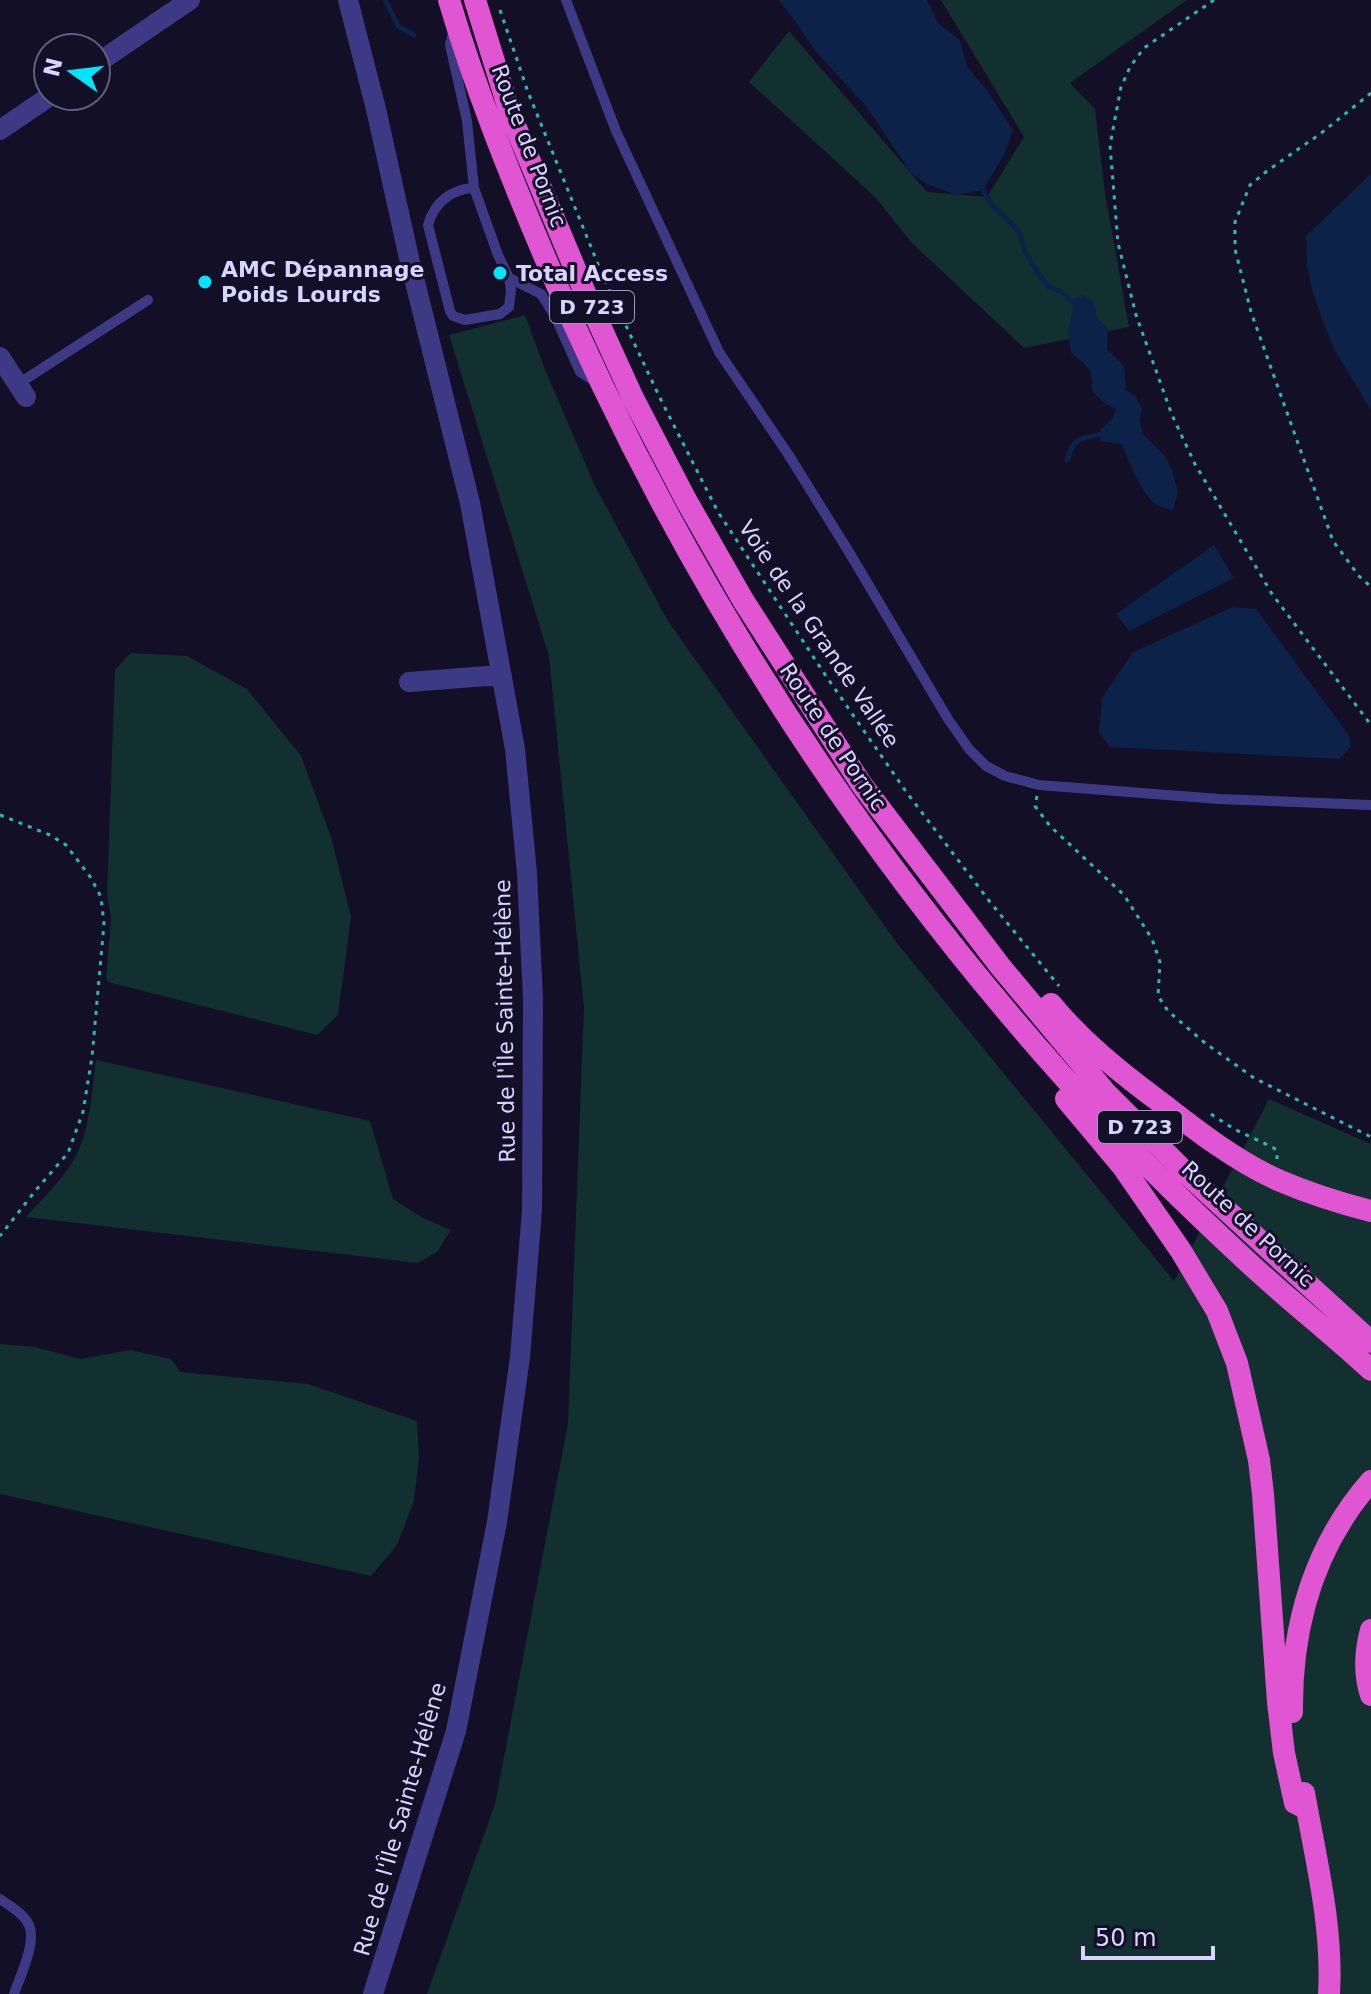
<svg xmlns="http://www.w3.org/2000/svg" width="1371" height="1994" viewBox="0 0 1371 1994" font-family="'DejaVu Sans',sans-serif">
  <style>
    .green { fill: #12302f }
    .water { fill: #0c2248 }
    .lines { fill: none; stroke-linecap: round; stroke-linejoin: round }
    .stream { stroke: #0c2248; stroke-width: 5 }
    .path { stroke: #2fb8b0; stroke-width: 3; stroke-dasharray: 4 6; stroke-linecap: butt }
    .service { stroke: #3d3a85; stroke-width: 10 }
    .minor { stroke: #3d3a85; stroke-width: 20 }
    .trunk { stroke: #e055d1; stroke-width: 22 }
    .poi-dot { fill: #00e5ff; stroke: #130f26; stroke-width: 3 }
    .labels { text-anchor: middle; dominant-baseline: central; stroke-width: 6; stroke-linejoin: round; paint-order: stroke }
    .shield { fill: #130f26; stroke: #9e99be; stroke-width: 2 }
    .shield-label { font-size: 20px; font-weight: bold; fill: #d9d4ff }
    .street-label { font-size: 22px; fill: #d9d4ff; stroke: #130f26 }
    .poi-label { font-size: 22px; font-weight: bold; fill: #d9d4ff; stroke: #130f26; text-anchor: start }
  </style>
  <rect width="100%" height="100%" fill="#130f26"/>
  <path class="green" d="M 941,0 L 1187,0 L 1070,83 L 1095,109 L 1105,193 L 1129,327 L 1024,348 L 911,242 L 875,197 L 749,82 L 789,31 L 927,192 L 987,197 L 1024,137 Z
    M 525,315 L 546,372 L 595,486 L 668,621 L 896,942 L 1174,1281 L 1269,1099 L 1371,1144 L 1371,1994 L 427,1994 L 495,1804 L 568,1424 L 584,1008 L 549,656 L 449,335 Z
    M 131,653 L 187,656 L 247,689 L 301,756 L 331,837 L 351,917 L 338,1015 L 317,1035 L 108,982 L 106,978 L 111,917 L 107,895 L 115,670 Z
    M 96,1060 L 370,1121 L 393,1199 L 423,1218 L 451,1230 L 437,1252 L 418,1263 L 26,1217 C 40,1201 56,1186 68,1169 C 90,1139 91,1096 96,1060 Z
    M 0,1344 L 35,1347 L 80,1359 L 130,1350 L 171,1359 L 180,1372 L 308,1384 L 417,1421 L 419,1458 L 414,1501 L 397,1545 L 371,1576 L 0,1494 Z"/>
  <path class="water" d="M 778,0 L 927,0 L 938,23 L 960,40 L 967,67 L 987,90 L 1013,130 L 1005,153 L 983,190 L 956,195 L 927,184 L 911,173 L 866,106 L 816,52 L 793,18 Z
    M 1371,174 L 1371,410 L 1334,349 L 1322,319 L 1312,290 L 1307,266 L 1306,236 Z
    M 1083,295 L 1093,301 L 1098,320 L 1108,328 L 1107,349 L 1124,366 L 1126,390 L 1136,397 L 1142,408 L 1140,420 L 1143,434 L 1165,456 L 1172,470 L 1178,492 L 1173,510 C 1167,508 1159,507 1154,503 C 1141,492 1128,460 1122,444 L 1100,441 L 1101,429 L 1112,419 L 1116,409 L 1105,404 L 1092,391 C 1092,367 1090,368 1071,353 L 1068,333 L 1075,298 Z
    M 1214,545 L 1234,578 L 1129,631 L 1116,614 Z
    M 1233,607 L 1256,609 L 1350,737 L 1351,747 L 1339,759 L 1110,747 L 1099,733 L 1102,698 L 1133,652 Z"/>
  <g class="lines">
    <path class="stream" d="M 385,0 L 398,26 L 414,35
      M 981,187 L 992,205 L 1014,226 L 1020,234 L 1025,252 L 1040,276 L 1049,287 L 1062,292 L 1078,307
      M 1067,460 C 1076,433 1080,441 1104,433"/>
    <path class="path" d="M 1214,0 L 1144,48 L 1130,67 L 1121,87 L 1110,145 L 1118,243 L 1136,315 L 1172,415 L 1195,464 L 1272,594 L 1371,725
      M 500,10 L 528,92 L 604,279 L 660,398 L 718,512 L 826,676 L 907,793 L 990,902 L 1059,986
      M 1371,93 L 1320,134 L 1267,171 L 1250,185 L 1235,222 L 1235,249 L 1251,312 L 1333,541 L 1359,576 L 1371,587
      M 1037,796 L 1035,806 L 1050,826 L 1124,895 L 1152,939 L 1160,962 L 1158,996 L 1168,1011 L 1205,1043 L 1254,1078 L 1371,1137
      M 0,815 L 50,835 L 66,845 L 91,878 L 101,897 L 104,924 L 92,1057 L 83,1112 L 68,1153 L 36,1190 L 0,1236
      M 1211,1114 L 1234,1129 L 1274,1148 L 1277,1152 L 1277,1159"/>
    <path class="service" d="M 566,0 L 616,131 L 719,352 L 788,454 L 849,552 L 948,719 L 969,749 L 986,766 L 1005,776 L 1039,785 L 1219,799 L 1371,805
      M 453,32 L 450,45 L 467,121 L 474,188 L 498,255 L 509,278 L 511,290 L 509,307 L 500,314 L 465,320 L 453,316 L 450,311 L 428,225 C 434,203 451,189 474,188
      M 509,278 L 541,294 L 555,316 L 580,372 L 596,382
      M 18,384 L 148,300
      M 0,1899 C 10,1906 23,1913 29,1925 C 37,1942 20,1976 14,1994"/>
    <path class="minor" d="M 348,0 L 376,109 L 409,258 L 470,503 L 515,749 L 527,873 L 533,999 L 532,1211 L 520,1357 L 497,1522 L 456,1731 L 373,1994
      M 96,64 L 190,0
      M 0,130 L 50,96
      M 0,357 L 26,397
      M 409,682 L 487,676 L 502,677"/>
    <path class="trunk" d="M 449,0 C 475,88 510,175 546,260 C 673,561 844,830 1061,1074 C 1120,1141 1185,1204 1251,1265 C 1290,1301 1332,1334 1371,1370
      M 475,0 L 511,116 L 586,295 L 633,398 L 686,500 L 743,600 L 862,785 L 1000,966 L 1106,1093 L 1187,1174 L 1371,1342
      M 1051,1004 C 1082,1042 1121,1073 1160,1102 C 1197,1131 1236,1161 1278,1180 C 1308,1193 1339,1203 1371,1211
      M 1066,1099 L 1123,1167 L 1181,1251 L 1217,1311 L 1237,1363 L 1259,1460 L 1263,1494 L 1278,1702 L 1284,1753 L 1295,1803 L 1307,1809
      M 1371,1630 C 1365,1652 1364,1674 1371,1695
      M 1292,1712 C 1291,1627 1314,1546 1371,1481
      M 1304,1793 C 1316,1860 1333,1927 1329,1994"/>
  </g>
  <g class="poi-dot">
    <circle cx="500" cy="273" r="8"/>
    <circle cx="205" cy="282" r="8"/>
  </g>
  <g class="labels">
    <g class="shield">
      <rect x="550" y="291" width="84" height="32" rx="6"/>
      <rect x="1098" y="1111" width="84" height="32" rx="6"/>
    </g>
    <g class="shield-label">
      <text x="592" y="307">D 723</text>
      <text x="1140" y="1127">D 723</text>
    </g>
    <g class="street-label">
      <text transform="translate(529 146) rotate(69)">Route de Pornic</text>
      <text transform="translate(819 634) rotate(56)">Voie de la Grande Vallée</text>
      <text transform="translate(833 737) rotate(56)">Route de Pornic</text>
      <text transform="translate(505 1021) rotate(-91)">Rue de l'Île Sainte-Hélène</text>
      <text transform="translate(1248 1224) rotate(43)">Route de Pornic</text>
      <text transform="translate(400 1819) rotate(-74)">Rue de l'Île Sainte-Hélène</text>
    </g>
    <g class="poi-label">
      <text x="221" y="269">AMC Dépannage<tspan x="221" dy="25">Poids Lourds</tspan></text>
      <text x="516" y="273">Total Access</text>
    </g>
  </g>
  <g transform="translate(72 72) rotate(284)"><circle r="38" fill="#130f26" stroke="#625e7d" stroke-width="2"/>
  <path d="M0-6L14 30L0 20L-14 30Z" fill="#00e5ff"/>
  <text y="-12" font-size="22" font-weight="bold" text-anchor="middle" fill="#d9d4ff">N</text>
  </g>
  <path d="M1083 1946v12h130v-12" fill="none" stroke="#d9d4ff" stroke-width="4"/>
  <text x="1095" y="1946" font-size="24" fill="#d9d4ff" stroke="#130f26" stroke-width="6" paint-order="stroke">50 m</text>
</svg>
